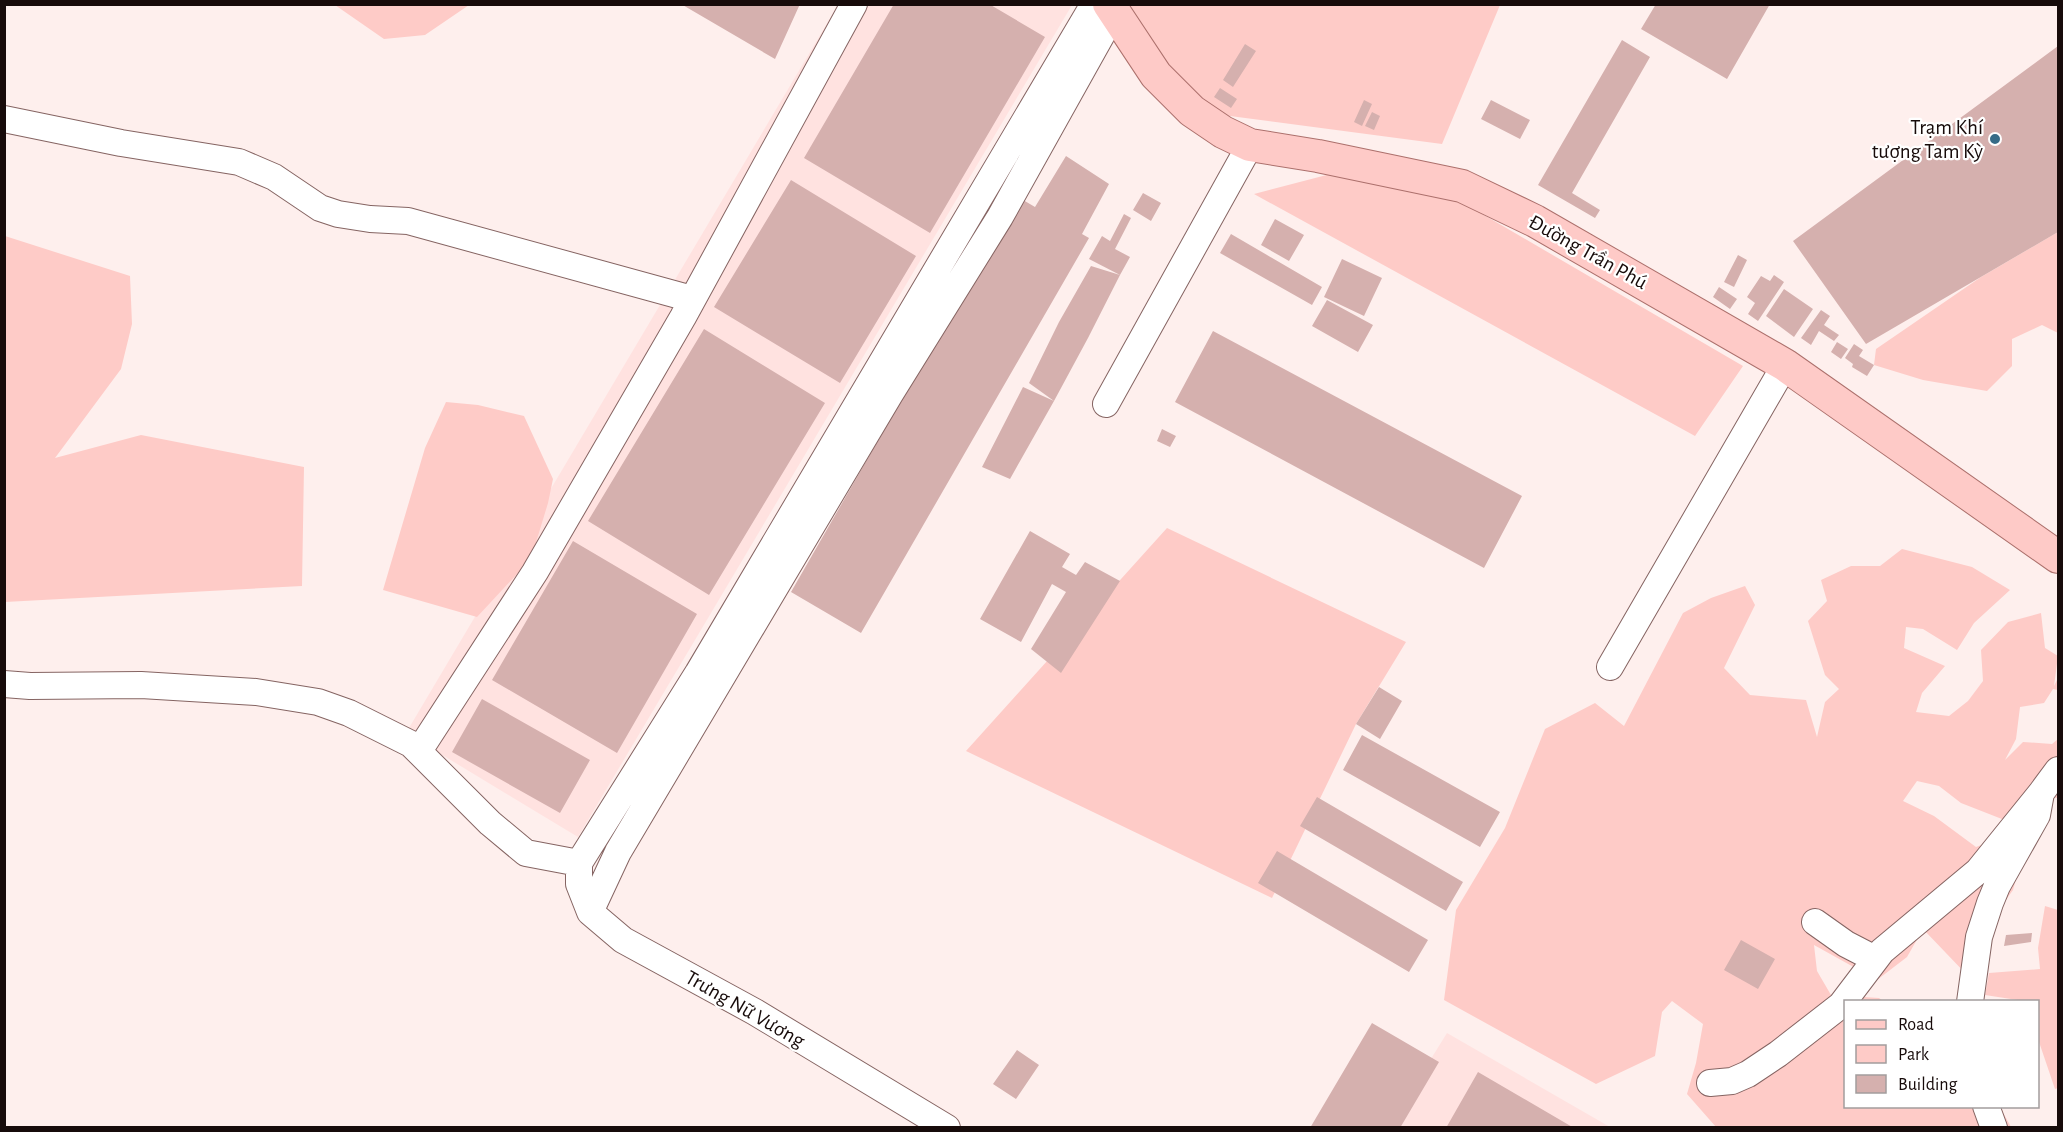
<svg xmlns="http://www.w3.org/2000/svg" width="2063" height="1132" viewBox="0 0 2063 1132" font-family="'Alegreya Sans',sans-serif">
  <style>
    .built { fill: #ffe2e0 }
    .green { fill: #fecbc7 }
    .building { fill: #d5b0ae }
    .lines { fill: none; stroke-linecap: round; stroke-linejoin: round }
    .minor-casing { stroke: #856462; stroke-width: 28 }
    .major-casing { stroke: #ac706c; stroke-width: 34 }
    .minor { stroke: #fff; stroke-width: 26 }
    .major { stroke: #fecac7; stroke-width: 32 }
    .poi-dot { fill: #366b87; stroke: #fff; stroke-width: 2 }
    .labels { text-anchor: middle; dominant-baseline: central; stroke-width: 4.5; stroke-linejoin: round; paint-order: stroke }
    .poi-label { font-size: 21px; fill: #170b0a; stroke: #fff; text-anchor: end }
    .street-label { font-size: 21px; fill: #170b0a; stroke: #fff }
  </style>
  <rect width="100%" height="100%" fill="#feefed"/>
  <path class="built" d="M 838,5 L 1072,5 L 578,837 L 406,733 Z
    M 1447,1033 L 1610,1127 L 1388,1128 Z"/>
  <path class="green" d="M 335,5 L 469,5 L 425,35 L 384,39 Z
    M 1125,5 L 1500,5 L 1442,144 L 1192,111 Z
    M 1388,159 L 1743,366 L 1695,436 L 1254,194 Z
    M 2058,232 L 2058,333 L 2042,325 L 2012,339 L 2012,366 L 1987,391 L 1923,380 L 1874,365 L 1876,349 L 1981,277 Z
    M 5,236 L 130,276 L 132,324 L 121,369 L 55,458 L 141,435 L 304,467 L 302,586 L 5,602 Z
    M 446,402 L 478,405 L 524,416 L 553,479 L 548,503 L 531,559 L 477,617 L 383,590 L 425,448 Z
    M 1167,528 L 1406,642 L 1356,724 L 1272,898 L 966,751 Z
    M 1902,549 L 1972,567 L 2010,590 L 1974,623 L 1957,650 L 1923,629 L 1906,627 L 1904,648 L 1945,666 L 1922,693 L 1916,712 L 1949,716 L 1968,701 L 1983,681 L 1981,650 L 2008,622 L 2041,613 L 2045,648 L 2058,656 L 2054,686 L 2058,678 L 2058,690 L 2053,689 L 2044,703 L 2020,707 L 2016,739 L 2005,760 L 2023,742 L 2052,744 L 2058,739 L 2058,798 L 2035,796 L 2007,821 L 1961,803 L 1939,786 L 1917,781 L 1903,801 L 1934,816 L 1976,847 L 2003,837 L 2023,854 L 2013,890 L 1993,918 L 1968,976 L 1923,929 L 1907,957 L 1877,980 L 1814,945 L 1817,971 L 1831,995 L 1879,998 L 1883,1001 L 1846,1002 L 1846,1106 L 2000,1107 L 2011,1127 L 1716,1127 L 1687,1094 L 1696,1063 L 1703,1024 L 1672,1001 L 1662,1012 L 1655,1056 L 1596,1084 L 1444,1000 L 1456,910 L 1505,828 L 1545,729 L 1595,703 L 1624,726 L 1683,613 L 1711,598 L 1745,586 L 1755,605 L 1724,668 L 1750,695 L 1806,700 L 1817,737 L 1825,702 L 1839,689 L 1825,675 L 1808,621 L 1827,601 L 1821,580 L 1851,566 L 1880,566 Z
    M 2045,906 L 2058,910 L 2058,1088 L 2055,1089 L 2038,1039 L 2038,1002 L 2024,1001 L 1985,995 L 1989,973 L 2040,969 L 2038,948 Z"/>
  <path class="building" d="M 681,4 L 800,4 L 775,59 Z
    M 894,4 L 989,4 L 1045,37 L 930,233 L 804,158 Z
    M 1656,4 L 1770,4 L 1727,79 L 1641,29 Z
    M 1622,40 L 1650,57 L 1572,193 L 1600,210 L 1595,218 L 1538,185 Z
    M 1245,44 L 1256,51 L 1233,87 L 1223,80 Z
    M 2058,46 L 2058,232 L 1866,344 L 1793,241 Z
    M 1220,88 L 1237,99 L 1231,108 L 1214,97 Z
    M 1364,100 L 1372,104 L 1362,126 L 1354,122 Z
    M 1491,100 L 1530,120 L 1520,139 L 1481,119 Z
    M 1372,112 L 1380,116 L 1374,130 L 1365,126 Z
    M 1066,156 L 1109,184 L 1082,234 L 1089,238 L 861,633 L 791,592 L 1018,197 L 1035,207 Z
    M 791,180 L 916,256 L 840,383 L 714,307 Z
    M 1143,193 L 1161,203 L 1151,221 L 1133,210 Z
    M 1124,214 L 1131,218 L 1115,249 L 1130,257 L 1120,275 L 1089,259 L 1102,236 L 1110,241 Z
    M 1275,219 L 1304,235 L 1289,261 L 1261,245 Z
    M 1231,234 L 1322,287 L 1312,305 L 1220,253 Z
    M 1738,255 L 1747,260 L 1734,287 L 1724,282 Z
    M 1342,259 L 1382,278 L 1364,316 L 1324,297 Z
    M 1091,266 L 1120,275 L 1088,338 L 1054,401 L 1010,479 L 982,467 L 1023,387 L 1054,401 L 1029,383 L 1059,322 Z
    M 1774,275 L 1784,282 L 1758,321 L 1748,314 L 1755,303 L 1747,297 L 1761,276 L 1770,281 Z
    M 1719,287 L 1737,299 L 1730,309 L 1713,297 Z
    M 1784,289 L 1813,309 L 1794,337 L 1766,316 Z
    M 1327,300 L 1373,325 L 1358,352 L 1312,326 Z
    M 1821,310 L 1830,316 L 1824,325 L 1839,335 L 1834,341 L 1819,331 L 1811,345 L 1801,338 Z
    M 704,329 L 825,403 L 709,595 L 588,521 Z
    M 1213,331 L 1522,496 L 1484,568 L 1175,402 Z
    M 1837,342 L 1848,349 L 1841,359 L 1831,352 Z
    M 1854,344 L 1863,350 L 1859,356 L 1874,365 L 1867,376 L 1852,367 L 1853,364 L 1845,358 Z
    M 1162,429 L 1176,436 L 1170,447 L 1157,441 Z
    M 1030,531 L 1070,554 L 1062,567 L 1076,575 L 1085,562 L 1120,581 L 1061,673 L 1031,649 L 1066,592 L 1052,584 L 1021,642 L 980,619 Z
    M 573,541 L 697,614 L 617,753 L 492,680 Z
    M 1379,687 L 1402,701 L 1380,739 L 1356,724 Z
    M 482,699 L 590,760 L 560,813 L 452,752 Z
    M 1362,735 L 1500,812 L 1480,847 L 1343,770 Z
    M 1317,797 L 1463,882 L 1446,911 L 1300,826 Z
    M 1277,851 L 1428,940 L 1409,972 L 1258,883 Z
    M 2032,933 L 2031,942 L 2004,946 L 2006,935 Z
    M 1741,940 L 1775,959 L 1758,989 L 1724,970 Z
    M 1372,1023 L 1439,1062 L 1400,1128 L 1310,1128 Z
    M 1017,1050 L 1039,1065 L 1016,1099 L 993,1084 Z
    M 1478,1072 L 1574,1128 L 1446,1128 Z"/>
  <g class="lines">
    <defs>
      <path id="minor" d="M 4,119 L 121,143 L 239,162 L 274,177 L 320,208 L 338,214 L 370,219 L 408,221 L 692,299
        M 1106,404 L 1250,145
        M 1610,667 L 1785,365
        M 4,684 L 30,686 L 141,685 L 256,692 L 318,702 L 349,713 L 411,744 L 490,823 L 526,853 L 579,863
        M 419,751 L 535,572 L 683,317 L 854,4
        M 579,863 L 698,673 L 1094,4
        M 579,863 L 579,884 L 590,912 L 623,940 L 755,1012 L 947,1128
        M 590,912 L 618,852 L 890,394 L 1000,217 L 1115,11 L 1112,4
        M 1815,922 L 1846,944 L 1875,959
        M 1970,1002 L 1979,937 L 1990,903 L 1997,886 L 2037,815 L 2041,793 L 2058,770
        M 1710,1083 L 1732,1081 L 1748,1074 L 1778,1054 L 1841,1005 L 1882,951 L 1978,871 L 2041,793
        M 1986,1106 L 1994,1128"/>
      <path id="major" d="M 1109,4 L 1156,75 L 1192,111 L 1223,132 L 1250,145 L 1318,156 L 1462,186 L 1535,221 L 1785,365 L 2058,557"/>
    </defs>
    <use href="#minor" class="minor-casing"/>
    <use href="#major" class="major-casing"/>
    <use href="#minor" class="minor"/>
    <use href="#major" class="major"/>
  </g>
  <circle class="poi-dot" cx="1995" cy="139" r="6"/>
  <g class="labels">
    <g class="poi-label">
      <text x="1983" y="127">Trạm Khí<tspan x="1983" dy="24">tượng Tam Kỳ</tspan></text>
    </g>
    <g class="street-label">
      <text transform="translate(1588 252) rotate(29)">Đường Trần Phú</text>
      <text transform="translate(745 1009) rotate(30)">Trưng Nữ Vương</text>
    </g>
  </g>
  <rect width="2063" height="1132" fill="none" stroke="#170b0a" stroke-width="12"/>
  <rect x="1844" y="1000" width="195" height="108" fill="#ffffff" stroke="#a29d9d" stroke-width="1.5"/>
  <rect x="1856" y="1020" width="30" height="9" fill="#fecac7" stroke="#a29d9d" stroke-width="1.5"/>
  <text x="1898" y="1030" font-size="18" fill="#170b0a">Road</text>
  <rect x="1856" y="1045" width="30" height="18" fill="#fecbc7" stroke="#a29d9d" stroke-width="1.5"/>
  <text x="1898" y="1060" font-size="18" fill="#170b0a">Park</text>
  <rect x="1856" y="1075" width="30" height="18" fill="#d5b0ae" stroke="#a29d9d" stroke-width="1.5"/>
  <text x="1898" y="1090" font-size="18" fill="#170b0a">Building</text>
</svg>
